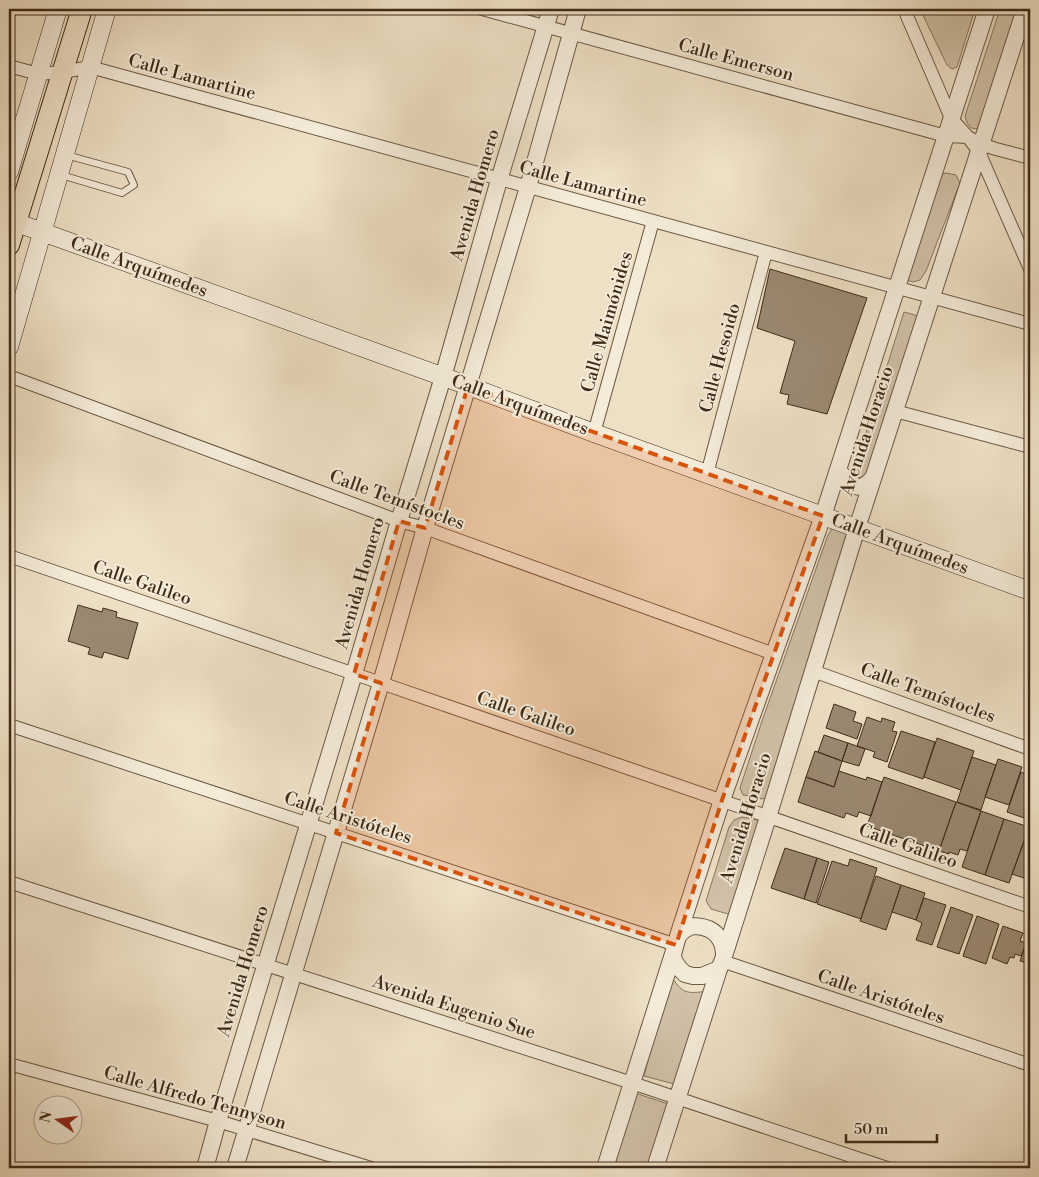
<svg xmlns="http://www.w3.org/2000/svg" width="1039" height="1177" viewBox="0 0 1039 1177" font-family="'Libre Bodoni',serif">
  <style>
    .green { fill: #d0c1a8; stroke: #877660 }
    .building { fill: #9a8972; stroke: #3e2b18 }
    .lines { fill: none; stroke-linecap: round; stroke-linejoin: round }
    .service-casing { stroke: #6a5843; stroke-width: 8 }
    .minor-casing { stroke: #6a5843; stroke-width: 14 }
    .tertiary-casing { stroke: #6a5843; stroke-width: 18 }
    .secondary-casing { stroke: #3e2b18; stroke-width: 19 }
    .primary-casing { stroke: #3e2b18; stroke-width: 22 }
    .service { stroke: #f4ebd9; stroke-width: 6 }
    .minor { stroke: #f4ebd9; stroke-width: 12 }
    .tertiary { stroke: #f4ebd9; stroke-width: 16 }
    .secondary { stroke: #f4ebd9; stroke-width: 18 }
    .primary { stroke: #eee0c5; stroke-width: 20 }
    .marked { fill: #d7540d; fill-opacity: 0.2; stroke: #d7540d; stroke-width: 4; stroke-dasharray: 10 6; stroke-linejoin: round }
    .labels { text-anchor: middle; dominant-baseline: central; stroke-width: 4; stroke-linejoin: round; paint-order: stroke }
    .street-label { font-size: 18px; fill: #3e2b18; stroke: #f4ebd9 }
  </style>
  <rect width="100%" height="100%" fill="#eee0c5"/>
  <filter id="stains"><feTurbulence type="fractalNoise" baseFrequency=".004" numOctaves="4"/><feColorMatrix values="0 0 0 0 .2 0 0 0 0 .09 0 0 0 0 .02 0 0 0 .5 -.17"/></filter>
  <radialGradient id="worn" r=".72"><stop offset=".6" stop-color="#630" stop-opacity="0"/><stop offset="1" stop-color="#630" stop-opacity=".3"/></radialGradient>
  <path class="green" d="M 920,9 L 975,9 L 957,67 L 952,69 L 947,65 Z
    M 1000,9 L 1015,9 L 1018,11 L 979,128 C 970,131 967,124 965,116 Z
    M 946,173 L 956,175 L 960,183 L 926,271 L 920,280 L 913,282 L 906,280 L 940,175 Z
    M 904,312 L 922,317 L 880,448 L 865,475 L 862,478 L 855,477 L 854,471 Z
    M 835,524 L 853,529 L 769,797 L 761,799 L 751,796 L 743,795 L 740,788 L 762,721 L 828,535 Z
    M 742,817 L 754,819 L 763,822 L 737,910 L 728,914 L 711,909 L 706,901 L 729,827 L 734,820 Z
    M 670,974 C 682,994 686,994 708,991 L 678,1085 L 644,1076 Z
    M 632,1092 L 668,1104 L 647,1168 L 608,1168 Z"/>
  <path class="building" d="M 770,269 L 867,298 L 827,414 L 787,404 L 789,395 L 780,393 L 795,341 L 757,328 Z
    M 78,605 L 102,612 L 103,608 L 117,612 L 116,617 L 138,623 L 128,659 L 104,652 L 102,658 L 88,654 L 90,648 L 68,641 Z
    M 834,704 L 856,712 L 853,721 L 862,724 L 857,739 L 826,728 Z
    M 867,717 L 881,722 L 882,718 L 895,722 L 892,731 L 897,732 L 887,762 L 873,757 L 875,752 L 857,746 Z
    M 901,731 L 935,742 L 923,779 L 888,767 Z
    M 824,735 L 848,743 L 842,761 L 818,752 Z
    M 937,738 L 974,751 L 961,790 L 924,777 Z
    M 848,743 L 865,749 L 859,766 L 842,761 Z
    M 815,751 L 842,761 L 834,787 L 806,777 Z
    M 972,757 L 996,765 L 981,810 L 957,802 Z
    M 998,759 L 1022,767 L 1009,805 L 985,797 Z
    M 839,771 L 866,780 L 867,777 L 882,782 L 871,816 L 859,812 L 857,817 L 846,813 L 844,818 L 798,802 L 806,777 L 834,787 Z
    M 1021,772 L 1030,776 L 1030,820 L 1007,812 Z
    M 884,777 L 956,802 L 939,851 L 867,826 Z
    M 956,802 L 981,811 L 967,851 L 960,849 L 958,855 L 949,852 L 949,854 L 939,851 Z
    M 981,811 L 1004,819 L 985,875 L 962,867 Z
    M 1004,819 L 1029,827 L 1009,883 L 985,875 Z
    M 1026,836 L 1030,837 L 1030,880 L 1012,874 Z
    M 785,848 L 817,858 L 804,899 L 771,888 Z
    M 817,858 L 829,862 L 816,903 L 804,899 Z
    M 850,859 L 877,868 L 861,919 L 817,904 L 832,861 L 848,866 Z
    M 876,876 L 901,885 L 886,930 L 860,921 Z
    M 901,885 L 925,893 L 916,920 L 892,912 Z
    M 924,898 L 946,905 L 932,945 L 916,940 L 922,923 L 916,920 Z
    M 951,907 L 973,915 L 959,954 L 937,947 Z
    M 977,916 L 999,924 L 986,964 L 963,956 Z
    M 1003,926 L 1023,933 L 1020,941 L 1026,943 L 1021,956 L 1015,954 L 1014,958 L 1010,957 L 1007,964 L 992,958 Z
    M 1029,935 L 1030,936 L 1030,964 L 1020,961 Z"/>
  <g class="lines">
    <defs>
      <path id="service" d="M 61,175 L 122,193 L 134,185 L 128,172 L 66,155"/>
      <path id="minor" d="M 482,9 L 946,136 L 968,137 L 981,144 L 996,149 L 1030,158
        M 904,9 L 951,118 L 968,137 L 979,152 L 1030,269
        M 9,66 L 38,74 L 63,72 L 90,67 L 1030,324
        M 9,376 L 399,521 L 425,528 L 774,654
        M 895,411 L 1030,447
        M 594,433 L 653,221
        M 707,474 L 766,252
        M 9,556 L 381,683 L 1030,907
        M 813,671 L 1030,749
        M 9,725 L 676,945
        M 9,882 L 632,1083 L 887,1168
        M 722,961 L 1030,1065
        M 9,1064 L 218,1121 L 371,1168"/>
      <path id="tertiary" d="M 838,470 C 849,483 860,497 874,476
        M 692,926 C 707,926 718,931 723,946 C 723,948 724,952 724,954 C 724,959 721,964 719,969 L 702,976 L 693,976 L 685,974 L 679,968 L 674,961 L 673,954 L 678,936 L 684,930 Z
        M 678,936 L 722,800 L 823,516 L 987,9
        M 725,953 L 768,817 L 857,528 L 1025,9
        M 205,1168 L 218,1121 L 354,674 L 399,521 L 443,377 L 499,180 L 551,9
        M 235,1168 L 381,683 L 425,528 L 528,187 L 578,9
        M 605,1168 L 673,954
        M 655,1168 L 719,969"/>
      <path id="secondary" d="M 9,172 L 58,9
        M 9,220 L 455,381 L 594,433 L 1030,591
        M 9,347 L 107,9"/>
      <path id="primary" d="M 9,245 L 82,9"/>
    </defs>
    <use href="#service" class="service-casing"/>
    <use href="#minor" class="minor-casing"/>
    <use href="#tertiary" class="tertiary-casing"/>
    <use href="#secondary" class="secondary-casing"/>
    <use href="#primary" class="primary-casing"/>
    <use href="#service" class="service"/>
    <use href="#minor" class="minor"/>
    <use href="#tertiary" class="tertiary"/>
    <use href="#secondary" class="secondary"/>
    <use href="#primary" class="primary"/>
  </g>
  <path class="marked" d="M 468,386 L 823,516 L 722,800 L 676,945 L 336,833 L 381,683 L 354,674 L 399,521 L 425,528 Z"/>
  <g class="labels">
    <g class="street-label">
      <text transform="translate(736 60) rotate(15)">Calle Emerson</text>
      <text transform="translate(192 77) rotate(15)">Calle Lamartine</text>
      <text transform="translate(583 184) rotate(15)">Calle Lamartine</text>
      <text transform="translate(475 195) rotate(-74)">Avenida Homero</text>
      <text transform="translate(139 267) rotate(20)">Calle Arquímedes</text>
      <text transform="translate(607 322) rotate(-74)">Calle Maimónides</text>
      <text transform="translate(720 358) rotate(-75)">Calle Hesoido</text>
      <text transform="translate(520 405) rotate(20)">Calle Arquímedes</text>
      <text transform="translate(867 431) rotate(-72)">Avenida Horacio</text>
      <text transform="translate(397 500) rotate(20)">Calle Temístocles</text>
      <text transform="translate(900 544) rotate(20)">Calle Arquímedes</text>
      <text transform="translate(142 583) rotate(19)">Calle Galileo</text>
      <text transform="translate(360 583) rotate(-74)">Avenida Homero</text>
      <text transform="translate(928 693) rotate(20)">Calle Temístocles</text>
      <text transform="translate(526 714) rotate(19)">Calle Galileo</text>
      <text transform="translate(348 818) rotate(18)">Calle Aristóteles</text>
      <text transform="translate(746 818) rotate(-73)">Avenida Horacio</text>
      <text transform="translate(908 846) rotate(19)">Calle Galileo</text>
      <text transform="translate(243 971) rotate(-73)">Avenida Homero</text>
      <text transform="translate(881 997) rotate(19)">Calle Aristóteles</text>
      <text transform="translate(454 1007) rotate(18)">Avenida Eugenio Sue</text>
      <text transform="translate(195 1098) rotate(16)">Calle Alfredo Tennyson</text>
    </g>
  </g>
  <rect width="1039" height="1177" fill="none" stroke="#eee0c5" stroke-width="30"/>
  <rect x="10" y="10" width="1019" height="1157" fill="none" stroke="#3e2b18" stroke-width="2.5"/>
  <rect x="15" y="15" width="1009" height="1147" fill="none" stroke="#3e2b18"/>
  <g transform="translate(58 1120) rotate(284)"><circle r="24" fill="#f4ebd9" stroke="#ab9e8c"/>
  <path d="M0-4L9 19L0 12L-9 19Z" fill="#8f2418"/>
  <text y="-8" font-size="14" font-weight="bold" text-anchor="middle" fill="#3e2b18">N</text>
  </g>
  <path d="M846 1134v8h91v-8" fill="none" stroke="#3e2b18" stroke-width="2.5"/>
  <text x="854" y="1134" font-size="15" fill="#3e2b18" stroke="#f4ebd9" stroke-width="4" paint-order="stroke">50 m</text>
  <rect width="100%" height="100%" filter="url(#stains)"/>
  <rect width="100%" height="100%" fill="url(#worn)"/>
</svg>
